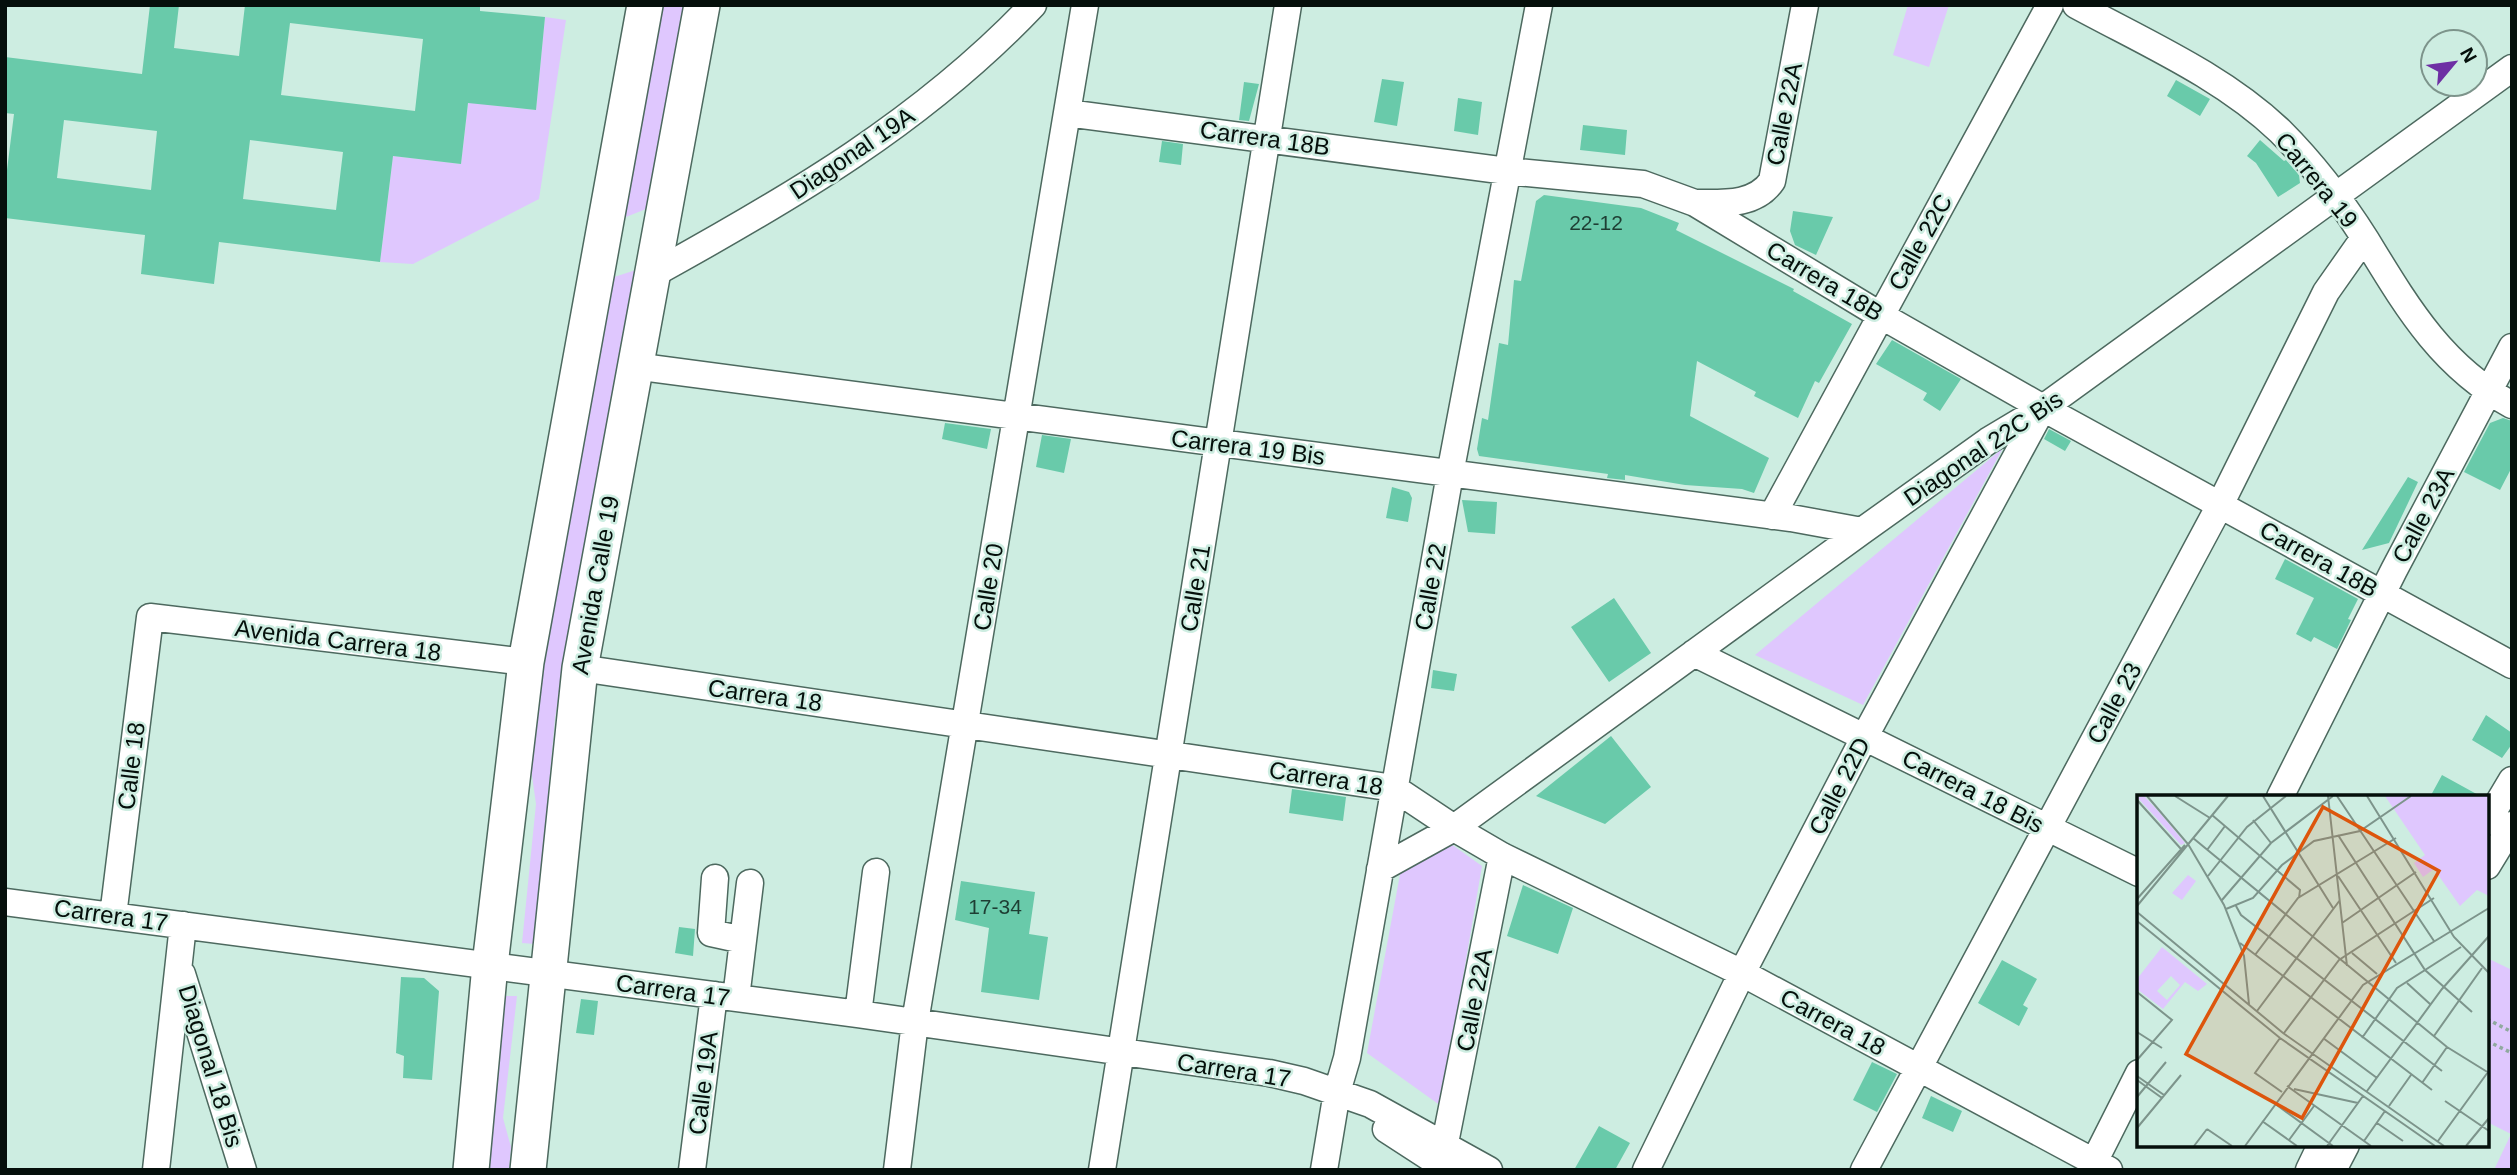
<svg xmlns="http://www.w3.org/2000/svg" width="2517" height="1175" viewBox="0 0 2517 1175" font-family="Arial,sans-serif">
  <style>
    .green { fill: #dfc7fe }
    .building { fill: #69caaa; fill-rule: evenodd }
    .lines { fill: none; stroke-linecap: round; stroke-linejoin: round }
    .minor-casing { stroke: #4d695f; stroke-width: 29 }
    .major-casing { stroke: #4d695f; stroke-width: 38 }
    .path { stroke: #90a99f; stroke-width: 3.5; stroke-dasharray: 3.5 3.5; stroke-linecap: butt }
    .minor { stroke: #fff; stroke-width: 26 }
    .major { stroke: #fff; stroke-width: 35 }
    .labels { text-anchor: middle; dominant-baseline: central; stroke-width: 5; stroke-linejoin: round; paint-order: stroke }
    .number-label { font-size: 21px; fill: #1e3e33 }
    .street-label { font-size: 24px; fill: #050f0b; stroke: #cdede1 }
    .inset-road { fill: none; stroke: #7d948b; stroke-width: 2 }
    .view { fill: #dd550c; fill-opacity: 0.15; stroke: #dd550c; stroke-width: 3.5 }
    .inset-edge { fill: none; stroke: #050f0b; stroke-width: 3.5 }
  </style>
  <rect width="100%" height="100%" fill="#cdede1"/>
  <path class="green" d="M 661,5 L 684,5 L 646,209 L 621,219 Z
    M 1908,5 L 1949,5 L 1929,67 L 1893,55 Z
    M 545,17 L 566,20 L 539,199 L 413,264 L 380,262 L 393,156 L 461,164 L 472,71 L 490,105 L 536,110 Z
    M 639,269 L 580,569 L 555,718 L 535,944 L 522,943 L 536,804 L 529,754 L 547,620 L 611,278 Z
    M 2003,448 L 1863,705 L 1755,655 Z
    M 1451,844 L 1482,866 L 1441,1106 L 1367,1053 L 1401,869 Z
    M 2487,958 L 2512,970 L 2512,1170 L 2494,1170 L 2511,1134 L 2487,1122 Z
    M 502,996 L 517,996 L 503,1118 L 511,1147 L 509,1170 L 486,1170 Z"/>
  <path class="building" d="M 150,5 L 179,5 L 174,48 L 239,56 L 245,5 L 480,5 L 480,11 L 545,17 L 536,110 L 468,103 L 461,164 L 393,156 L 380,262 L 219,242 L 214,284 L 141,274 L 145,235 L 5,218 L 5,186 L 14,114 L 5,113 L 5,57 L 142,74 ZM 290,23 L 423,39 L 415,111 L 281,95 ZM 64,120 L 157,131 L 151,190 L 57,178 ZM 250,140 L 343,152 L 336,210 L 243,199 Z
    M 1382,79 L 1404,82 L 1397,126 L 1374,122 Z
    M 2176,80 L 2210,99 L 2200,116 L 2167,96 Z
    M 1244,82 L 1259,84 L 1249,121 L 1239,120 Z
    M 1458,98 L 1482,102 L 1478,135 L 1454,131 Z
    M 1583,125 L 1627,130 L 1625,155 L 1580,150 Z
    M 2260,140 L 2284,161 L 2286,160 L 2299,175 L 2300,183 L 2278,197 L 2256,163 L 2247,156 Z
    M 1162,141 L 1183,144 L 1181,165 L 1159,162 Z
    M 1544,195 L 1641,208 L 1679,223 L 1676,230 L 1794,289 L 1793,291 L 1852,324 L 1819,383 L 1815,381 L 1798,418 L 1754,396 L 1756,392 L 1697,361 L 1690,416 L 1769,458 L 1754,493 L 1742,489 L 1685,485 L 1625,475 L 1625,480 L 1607,478 L 1608,474 L 1479,456 L 1477,449 L 1482,418 L 1488,420 L 1499,343 L 1508,345 L 1514,280 L 1521,281 L 1536,201 Z
    M 1793,211 L 1833,217 L 1816,255 L 1795,245 L 1790,231 Z
    M 1892,340 L 1961,379 L 1940,411 L 1923,400 L 1927,393 L 1876,364 Z
    M 2503,418 L 2512,421 L 2512,467 L 2500,490 L 2464,472 L 2490,423 Z
    M 945,423 L 991,429 L 987,449 L 942,439 Z
    M 2049,429 L 2071,441 L 2065,451 L 2044,439 Z
    M 1042,435 L 1071,439 L 1064,473 L 1036,467 Z
    M 2408,477 L 2418,482 L 2389,543 L 2362,550 Z
    M 1392,487 L 1409,492 L 1412,498 L 1408,522 L 1386,518 Z
    M 1462,500 L 1497,502 L 1495,534 L 1468,532 Z
    M 2285,559 L 2358,599 L 2348,619 L 2351,620 L 2337,649 L 2314,637 L 2311,642 L 2296,634 L 2314,598 L 2275,579 Z
    M 1614,598 L 1651,653 L 1609,682 L 1571,627 Z
    M 1433,670 L 1457,674 L 1454,691 L 1431,688 Z
    M 2486,715 L 2512,733 L 2512,744 L 2502,758 L 2472,740 Z
    M 1611,736 L 1651,787 L 1605,824 L 1536,796 Z
    M 2442,775 L 2482,797 L 2430,797 Z
    M 1292,789 L 1346,797 L 1343,821 L 1289,813 Z
    M 961,881 L 1035,892 L 1029,934 L 1048,937 L 1039,1000 L 981,992 L 989,928 L 955,920 Z
    M 1523,885 L 1573,908 L 1558,954 L 1507,936 Z
    M 679,927 L 695,929 L 693,956 L 675,953 Z
    M 2002,960 L 2037,979 L 2023,1005 L 2028,1008 L 2019,1026 L 1978,1003 Z
    M 401,977 L 424,978 L 439,991 L 432,1080 L 403,1078 L 404,1056 L 396,1053 Z
    M 581,999 L 598,1001 L 594,1035 L 576,1033 Z
    M 1872,1062 L 1897,1074 L 1877,1112 L 1853,1100 Z
    M 1931,1096 L 1962,1111 L 1953,1132 L 1922,1118 Z
    M 1599,1126 L 1630,1143 L 1615,1170 L 1574,1170 Z"/>
  <g class="lines">
    <defs>
      <path id="minor" d="M 2076,5 C 2146,43 2222,76 2280,131 C 2312,163 2342,202 2366,240 C 2407,307 2441,366 2512,405
        M 1067,113 L 1507,171 L 1643,184 L 1695,203 L 1880,315 L 2043,408 L 2512,665
        M 1695,203 C 1722,203 1755,206 1772,181 L 1805,5
        M 653,274 C 791,198 923,121 1033,5
        M 634,366 L 1791,518 L 1862,531
        M 1772,516 L 2050,5
        M 1694,653 L 2139,873
        M 580,668 L 1394,788 L 1454,828 L 1502,856 L 1742,973 L 2109,1170
        M 2280,797 L 2394,570 L 2512,347
        M 2487,822 L 2512,780
        M 2487,866 L 2512,825
        M 1380,869 L 1454,828 L 1862,531 L 1988,441 L 2043,408 L 2512,68
        M 715,878 L 711,933 L 743,940
        M 5,902 L 858,1014 L 1269,1073 L 1304,1081 L 1370,1104 L 1489,1170
        M 113,916 L 150,617 L 526,662
        M 182,974 L 243,1170
        M 736,998 L 750,883
        M 858,1014 L 876,872
        M 1386,1129 L 1449,1170
        M 1445,1143 L 1502,856
        M 156,1170 L 183,925
        M 692,1170 L 714,995
        M 897,1170 L 915,1022 L 1085,5
        M 1102,1170 L 1288,5
        M 1324,1170 L 1337,1092 L 1347,1058 L 1450,474 L 1539,5
        M 1646,1170 L 1742,973 L 1865,736 L 2042,409
        M 1864,1170 L 2220,505 L 2326,292 L 2364,238
        M 2090,1170 L 2139,1073
        M 2309,1170 L 2321,1145
        M 2333,1170 L 2346,1145"/>
      <path id="major" d="M 471,1170 L 490,965 L 526,662 L 645,5
        M 528,1170 L 580,668 L 702,5"/>
    </defs>
    <use href="#minor" class="minor-casing"/>
    <use href="#major" class="major-casing"/>
    <path class="path" d="M 2487,1019 L 2512,1032
      M 2487,1041 L 2512,1053"/>
    <use href="#minor" class="minor"/>
    <use href="#major" class="major"/>
  </g>
  <g class="labels">
    <g class="number-label">
      <text x="1596" y="222">22-12</text>
      <text x="995" y="906">17-34</text>
    </g>
    <g class="street-label">
      <text transform="translate(1784 114) rotate(-79)">Calle 22A</text>
      <text transform="translate(1265 138) rotate(8)">Carrera 18B</text>
      <text transform="translate(852 153) rotate(-34)">Diagonal 19A</text>
      <text transform="translate(2317 180) rotate(51)">Carrera 19</text>
      <text transform="translate(1920 242) rotate(-61)">Calle 22C</text>
      <text transform="translate(1825 281) rotate(31)">Carrera 18B</text>
      <text transform="translate(1248 447) rotate(7)">Carrera 19 Bis</text>
      <text transform="translate(1983 448) rotate(-34)">Diagonal 22C Bis</text>
      <text transform="translate(2423 515) rotate(-62)">Calle 23A</text>
      <text transform="translate(2319 559) rotate(29)">Carrera 18B</text>
      <text transform="translate(595 585) rotate(-80)">Avenida Calle 19</text>
      <text transform="translate(988 587) rotate(-81)">Calle 20</text>
      <text transform="translate(1430 587) rotate(-80)">Calle 22</text>
      <text transform="translate(1195 588) rotate(-81)">Calle 21</text>
      <text transform="translate(338 640) rotate(7)">Avenida Carrera 18</text>
      <text transform="translate(765 695) rotate(8)">Carrera 18</text>
      <text transform="translate(2114 703) rotate(-62)">Calle 23</text>
      <text transform="translate(131 766) rotate(-83)">Calle 18</text>
      <text transform="translate(1326 778) rotate(9)">Carrera 18</text>
      <text transform="translate(1839 786) rotate(-63)">Calle 22D</text>
      <text transform="translate(1973 791) rotate(27)">Carrera 18 Bis</text>
      <text transform="translate(111 915) rotate(8)">Carrera 17</text>
      <text transform="translate(673 990) rotate(8)">Carrera 17</text>
      <text transform="translate(1474 1000) rotate(-79)">Calle 22A</text>
      <text transform="translate(1833 1022) rotate(28)">Carrera 18</text>
      <text transform="translate(211 1066) rotate(73)">Diagonal 18 Bis</text>
      <text transform="translate(1234 1070) rotate(9)">Carrera 17</text>
      <text transform="translate(703 1083) rotate(-83)">Calle 19A</text>
    </g>
  </g>
  <g transform="translate(2137 795)">
    <rect width="352" height="352" fill="#cdede1"/>
    <path d="M 7,1 L 23,18 L 48,48 L 44,50 L 0,2 ZM 248,1 L 352,1 L 352,101 L 340,95 L 323,111 L 297,74 L 286,82 L 277,68 L 288,60 ZM 51,80 L 59,86 L 45,105 L 35,98 ZM 25,152 L 70,189 L 61,196 L 48,187 L 26,214 L 0,194 L 0,184 ZM 34,181 L 43,190 L 30,205 L 20,196 Z" fill="#dfc7fe" fill-rule="evenodd"/>
    <path class="inset-road" d="M 10,1 L 51,49 L 87,110 L 107,161 L 112,209M 38,1 L 73,23M 126,1 L 196,113M 191,1 L 210,171M 200,1 L 297,146M 230,1 L 317,142 L 352,178M 0,5 L 44,54M 75,20 L 163,95 L 162,103M 116,25 L 134,48M 201,40 L 288,175 L 335,217M 56,43 L 310,252 L 352,278M 70,55 L 88,31M 71,81 L 110,32 L 149,1M 201,81 L 259,168M 0,104 L 48,50M 85,105 L 134,48 L 196,1M 0,111 L 91,1M 99,111 L 104,120 L 305,276M 89,114 L 116,103 L 145,70 L 177,46 L 223,36 L 274,1M 0,117 L 146,238 L 307,351M 0,126 L 143,243 L 298,351M 205,128 L 279,77M 103,148 L 295,295M 215,158 L 240,179M 118,160 L 161,103 L 259,43M 270,188 L 293,209M 0,197 L 35,225 L 0,265M 120,216 L 203,105M 0,237 L 25,253M 147,238 L 202,165 L 297,103M 297,241 L 345,173M 143,243 L 118,278 L 145,297M 186,243 L 240,283M 225,243 L 260,193 L 324,152M 0,281 L 27,300M 0,285 L 25,303M 285,288 L 310,252M 150,291 L 234,351M 157,294 L 221,308M 230,296 L 305,194 L 352,141M 0,302 L 29,267M 308,306 L 352,336M 137,308 L 196,351M 252,311 L 274,280M 125,326 L 160,351M 240,328 L 266,346M 0,333 L 44,280M 70,334 L 95,351M 152,345 L 177,311M 227,346 L 248,316M 301,346 L 351,277M 57,351 L 70,334M 108,351 L 226,190 L 352,113M 190,351 L 226,301M 329,351 L 352,323"/>
    <path class="view" d="M 186,12 L 302,76 L 165,323 L 49,259 Z"/>
    <rect width="352" height="352" class="inset-edge"/>
  </g>
  <rect width="2517" height="1175" fill="none" stroke="#050f0b" stroke-width="14"/>
  <g transform="translate(2454 63) rotate(61)"><circle r="33" fill="#cdede1" stroke="#7d948b" stroke-width="2"/>
  <path d="M0-5L12 26L0 18L-12 26Z" fill="#6e2fa4"/>
  <text y="-10" font-size="19" font-weight="bold" text-anchor="middle" fill="#050f0b">N</text>
  </g>
</svg>
